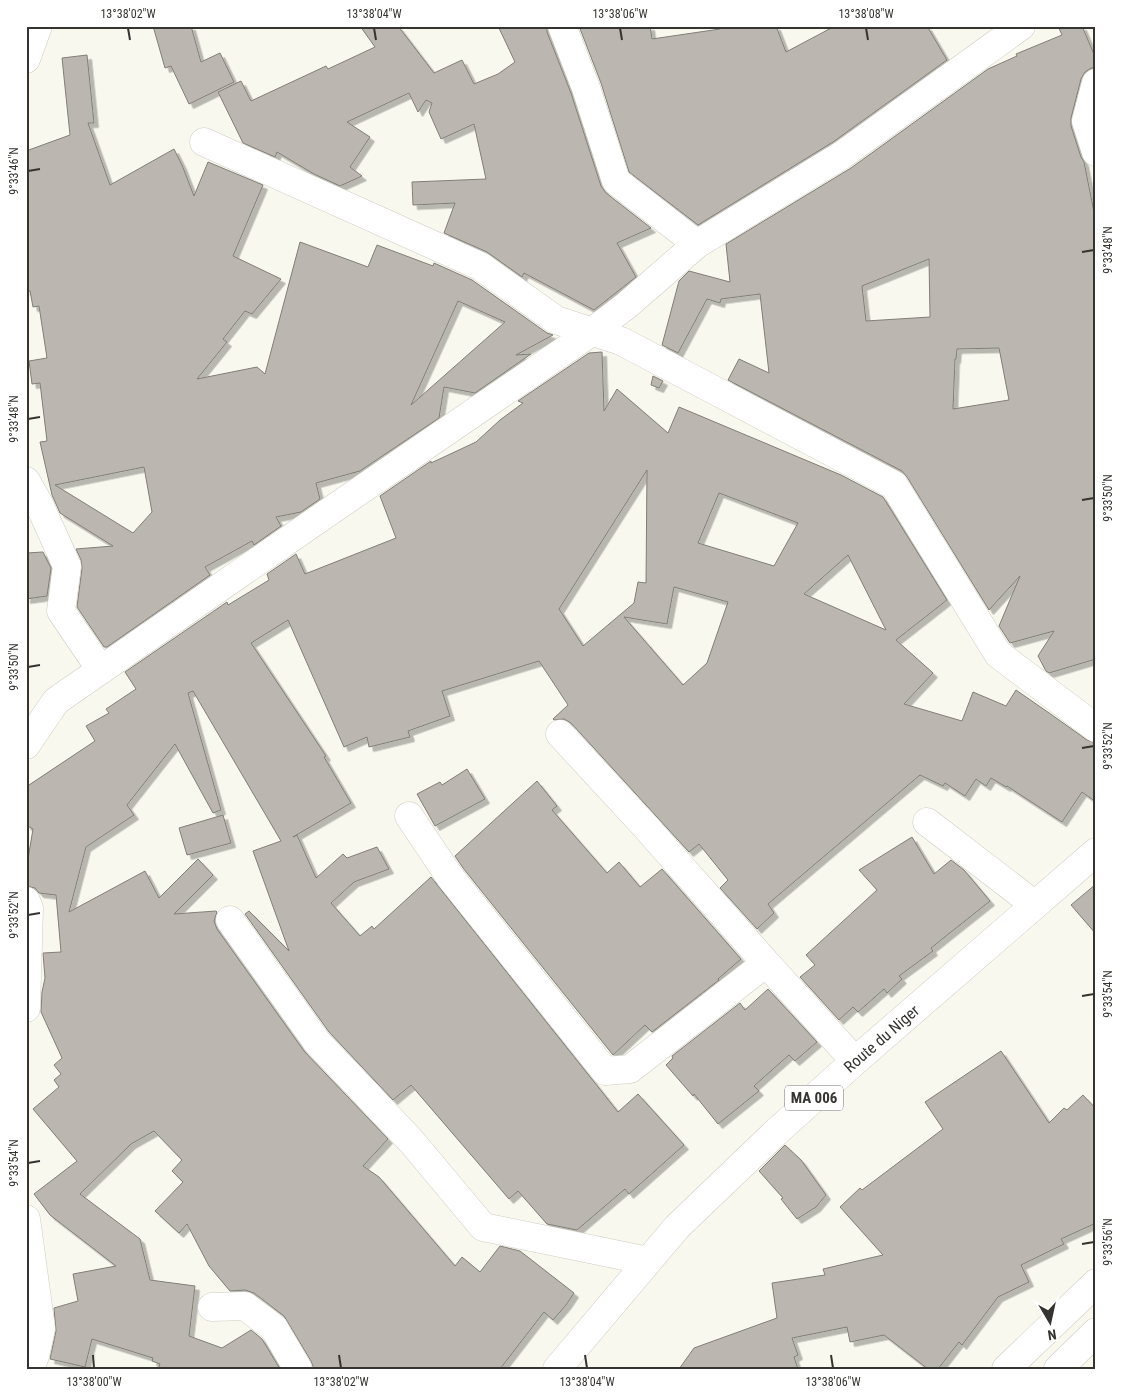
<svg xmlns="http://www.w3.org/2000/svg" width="1122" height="1395" viewBox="0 0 1122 1395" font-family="'Roboto Condensed',sans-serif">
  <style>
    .building { fill: #bbb6af; stroke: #827e77; fill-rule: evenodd; filter: url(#shadow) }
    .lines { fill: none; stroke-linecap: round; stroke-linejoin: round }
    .minor-casing { stroke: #ceccc3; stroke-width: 29 }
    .major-casing { stroke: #ceccc3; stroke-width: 29 }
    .highway-casing { stroke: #ceccc3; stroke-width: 29 }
    .minor { stroke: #fff; stroke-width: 28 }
    .major { stroke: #fff; stroke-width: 28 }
    .highway { stroke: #fff; stroke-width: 28 }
    .ticks { fill: none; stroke: #353431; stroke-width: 2 }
    .labels { text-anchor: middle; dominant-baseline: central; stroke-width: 4; stroke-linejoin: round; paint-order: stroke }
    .shield { fill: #fff; stroke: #72716f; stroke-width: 1 }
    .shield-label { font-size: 15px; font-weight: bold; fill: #353431 }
    .street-label { font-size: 16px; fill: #353431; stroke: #fff }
    .neatline { fill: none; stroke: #353431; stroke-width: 2 }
    .ticks-label { font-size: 12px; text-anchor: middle; fill: #353431 }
  </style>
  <defs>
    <filter id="shadow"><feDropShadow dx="4.5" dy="4.5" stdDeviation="0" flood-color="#0004"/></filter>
  </defs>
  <rect width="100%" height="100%" fill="#f9f8ef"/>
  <path class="building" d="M 153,26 L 191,26 L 201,62 L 220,53 L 234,82 L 189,104 L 171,66 L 165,68 Z
    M 360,26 L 398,26 L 434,73 L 462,60 L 474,84 L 498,74 L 515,62 L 498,26 L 547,26 L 547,32 L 571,93 L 601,186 L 606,193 L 651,228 L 617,243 L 636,277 L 594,310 L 524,273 L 522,277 L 487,252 L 444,233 L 455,203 L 413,205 L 412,182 L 486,179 L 474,124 L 441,139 L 429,112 L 432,103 L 426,100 L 418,112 L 409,93 L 347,122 L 370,137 L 350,167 L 362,176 L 340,186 L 314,174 L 277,152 L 275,157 L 243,143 L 218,92 L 241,81 L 251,101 L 326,66 L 328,69 L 375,47 Z
    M 579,26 L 650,26 L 652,39 L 720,29 L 719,26 L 776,26 L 786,52 L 835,26 L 927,26 L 947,60 L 833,142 L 698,225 L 629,172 L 601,83 Z
    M 1058,26 L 1082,26 L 1096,59 L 1096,68 L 1091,68 L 1085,72 L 1081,79 L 1071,118 L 1071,126 L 1081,157 L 1084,162 L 1096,222 L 1096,659 L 1049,673 L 1046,671 L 1038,656 L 1054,631 L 1010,643 L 999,626 L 1020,576 L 989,610 L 907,477 L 902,471 L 728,380 L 739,359 L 769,373 L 760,294 L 721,299 L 720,303 L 707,299 L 678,353 L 662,345 L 679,281 L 689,271 L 730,282 L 726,244 L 851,168 L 988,69 L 1017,56 L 1016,54 L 1062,35 ZM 929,259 L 930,317 L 866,321 L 862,286 ZM 999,348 L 1009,400 L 953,409 L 955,359 L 956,359 L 957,349 Z
    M 87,55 L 94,123 L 88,123 L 110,185 L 174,149 L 182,165 L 194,196 L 208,162 L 263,185 L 233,256 L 281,279 L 252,314 L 245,311 L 223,339 L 227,342 L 197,379 L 257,367 L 265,374 L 300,242 L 368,267 L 377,245 L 433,266 L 434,263 L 472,280 L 547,333 L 553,335 L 516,355 L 531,354 L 475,393 L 444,387 L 439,418 L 360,471 L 316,483 L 320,499 L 301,512 L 276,517 L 281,526 L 254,545 L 252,541 L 205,567 L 210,575 L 107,647 L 104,647 L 77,607 L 82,568 L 81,560 L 76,549 L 113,546 L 60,513 L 52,495 L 40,442 L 47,441 L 40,383 L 32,384 L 29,361 L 47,358 L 39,306 L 33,307 L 30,291 L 26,291 L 26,151 L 70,135 L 62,58 ZM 458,301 L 505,322 L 411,405 ZM 144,467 L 152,512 L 133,533 L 55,485 Z
    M 602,352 L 604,411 L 617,389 L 668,433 L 679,407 L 841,475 L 883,497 L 947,600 L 896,640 L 933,673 L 904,704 L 962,721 L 973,692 L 1006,706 L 1016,690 L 1052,715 L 1087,740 L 1096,743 L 1096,802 L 1082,792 L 1062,822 L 1007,786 L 1006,787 L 991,778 L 986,786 L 976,779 L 965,796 L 945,783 L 943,786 L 920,775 L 768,904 L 774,913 L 757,929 L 720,888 L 728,880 L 699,844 L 689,852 L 571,723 L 564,719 L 554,720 L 553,719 L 568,705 L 539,661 L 442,691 L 450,716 L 408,731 L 410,737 L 369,747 L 367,737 L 344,747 L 288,620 L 251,643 L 326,756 L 324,757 L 351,803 L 293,837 L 297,835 L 316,878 L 343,854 L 347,858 L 377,847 L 389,869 L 354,882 L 331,903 L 360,936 L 372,926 L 374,929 L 431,877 L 618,1112 L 638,1094 L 684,1145 L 629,1194 L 625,1189 L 577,1230 L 547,1224 L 518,1191 L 509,1199 L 411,1085 L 393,1100 L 329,1032 L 245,914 L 249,911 L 289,951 L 253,851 L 281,841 L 193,691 L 188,693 L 221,810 L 213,813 L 175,744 L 127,805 L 134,815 L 86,847 L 69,912 L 145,871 L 159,898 L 198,859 L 213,875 L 174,914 L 216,911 L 217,912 L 214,921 L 217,929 L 304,1051 L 388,1139 L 363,1166 L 379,1177 L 455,1266 L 462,1257 L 480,1272 L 500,1246 L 520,1251 L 574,1293 L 566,1305 L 553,1320 L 544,1312 L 500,1369 L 314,1369 L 311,1361 L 284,1316 L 254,1293 L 245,1290 L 230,1291 L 209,1266 L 187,1224 L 179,1233 L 155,1211 L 183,1182 L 172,1171 L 182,1160 L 154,1131 L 131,1144 L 80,1194 L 140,1239 L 150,1280 L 195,1286 L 189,1336 L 222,1348 L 251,1330 L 262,1339 L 280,1369 L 158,1369 L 160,1364 L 152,1361 L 153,1358 L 92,1339 L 85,1367 L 50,1359 L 56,1331 L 54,1308 L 78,1301 L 73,1274 L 116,1266 L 50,1215 L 34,1194 L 77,1161 L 33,1109 L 59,1087 L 54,1080 L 61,1074 L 54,1065 L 62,1058 L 41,1012 L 42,992 L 45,978 L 43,953 L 61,952 L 56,895 L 39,893 L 35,888 L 26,886 L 26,871 L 33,829 L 26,825 L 26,787 L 95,741 L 86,726 L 109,713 L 106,709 L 136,689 L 125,672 L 227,602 L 228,605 L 269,580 L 267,574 L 296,554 L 305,574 L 396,538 L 380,496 L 431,461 L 431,463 L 476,442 L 500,420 L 523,403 L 518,401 L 589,353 ZM 647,470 L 646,583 L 638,582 L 634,603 L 583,646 L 559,609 ZM 719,493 L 798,523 L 774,566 L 698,543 ZM 848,555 L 886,630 L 804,594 ZM 674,587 L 728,602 L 707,663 L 683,685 L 624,617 L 667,624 Z
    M 653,376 L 663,381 L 659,388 L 651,385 Z
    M 43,552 L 51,568 L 47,596 L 26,599 L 26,553 Z
    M 467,769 L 485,799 L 435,826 L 417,794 L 440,782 L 442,785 Z
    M 537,781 L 557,806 L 552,810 L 607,873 L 619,862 L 640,887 L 662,869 L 741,959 L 718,979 L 719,980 L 652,1032 L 645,1025 L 613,1055 L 463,868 L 455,856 Z
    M 223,815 L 231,843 L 187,855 L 179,828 Z
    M 912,837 L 934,874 L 951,860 L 964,870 L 990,901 L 931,948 L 933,951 L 899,976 L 902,979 L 887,993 L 884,989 L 858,1012 L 853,1007 L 839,1020 L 800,977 L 815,965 L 806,955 L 877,890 L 859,870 Z
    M 1096,884 L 1096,934 L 1071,905 Z
    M 768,989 L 817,1042 L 795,1061 L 789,1055 L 754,1086 L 759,1091 L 718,1124 L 694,1094 L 693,1096 L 666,1065 L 673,1058 L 672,1056 L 740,1003 L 745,1010 Z
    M 1001,1051 L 1049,1123 L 1064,1108 L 1067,1110 L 1083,1095 L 1096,1109 L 1096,1223 L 1061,1239 L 1064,1244 L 1021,1265 L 1029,1282 L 998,1297 L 962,1345 L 959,1342 L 938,1369 L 928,1369 L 884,1335 L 850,1342 L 847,1327 L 792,1338 L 798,1355 L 794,1357 L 798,1369 L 679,1369 L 694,1348 L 777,1318 L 772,1283 L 825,1275 L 823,1269 L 883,1255 L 840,1207 L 860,1188 L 862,1190 L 943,1129 L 925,1102 Z
    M 785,1145 L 801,1160 L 826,1195 L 816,1207 L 797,1219 L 781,1199 L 783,1198 L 759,1171 Z"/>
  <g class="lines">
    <defs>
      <path id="minor" d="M 562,26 L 586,88 L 616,181 L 697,244
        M 26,59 L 38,26
        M 1096,83 L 1086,121 L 1096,152
        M 204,142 L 480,266 L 556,320 L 621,341 L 894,485 L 998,654 L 1096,728
        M 26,481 L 39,504 L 67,566 L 61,611 L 101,670
        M 26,745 L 56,701 L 317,520 L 593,331 L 627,305 L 697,244 L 842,155 L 1021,26
        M 409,816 L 450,877 L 605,1071 L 630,1069 L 766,963 L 645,826 L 560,734
        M 927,822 L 1035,905
        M 26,901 L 29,908 L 26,1008
        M 230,920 L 317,1042 L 412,1142 L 483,1227 L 648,1261
        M 766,963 L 855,1061
        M 26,1219 L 41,1328 L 35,1356 L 30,1369
        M 212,1307 L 245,1306 L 274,1328 L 298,1369"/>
      <g id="major">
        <path id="s1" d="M 557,1369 L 677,1227 L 773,1135 L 855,1061 L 1096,852"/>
      </g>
      <path id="highway" d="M 1006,1369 L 1096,1283
        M 1058,1369 L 1096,1332"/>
    </defs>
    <use href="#minor" class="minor-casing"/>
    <use href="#major" class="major-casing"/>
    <use href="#highway" class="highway-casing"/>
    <use href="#minor" class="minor"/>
    <use href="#major" class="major"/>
    <use href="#highway" class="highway"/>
  </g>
  <path class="ticks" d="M 128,28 L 130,40M 374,28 L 376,40M 620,28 L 622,40M 866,28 L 868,40M 28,171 L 40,169M 1082,252 L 1094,250M 28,419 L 40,417M 1082,500 L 1094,498M 28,667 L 40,665M 1082,748 L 1094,746M 28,915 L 40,913M 1082,996 L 1094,994M 28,1163 L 40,1161M 1082,1244 L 1094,1242M 93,1355 L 94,1368M 339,1355 L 341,1368M 585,1355 L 587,1368M 831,1355 L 833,1368"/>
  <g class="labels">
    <rect class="shield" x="785" y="1085.5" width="58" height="25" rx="4"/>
    <g class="shield-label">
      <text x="814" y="1098">MA 006</text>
    </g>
    <g class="street-label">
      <text stroke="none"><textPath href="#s1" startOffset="464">Route du Niger</textPath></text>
    </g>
  </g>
  <rect width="1122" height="1395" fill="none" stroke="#ffffff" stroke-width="55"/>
  <g transform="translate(1050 1322) rotate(171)" stroke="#ffffff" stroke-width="4" paint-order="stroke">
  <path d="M0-4L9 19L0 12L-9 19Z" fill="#353431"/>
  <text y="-8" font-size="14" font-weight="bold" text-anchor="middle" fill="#353431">N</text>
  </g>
  <rect x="28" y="28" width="1066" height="1340" class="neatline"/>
  <g class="ticks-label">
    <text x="128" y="18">13°38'02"W</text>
    <text x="374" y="18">13°38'04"W</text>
    <text x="620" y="18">13°38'06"W</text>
    <text x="866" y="18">13°38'08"W</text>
    <text transform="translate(14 171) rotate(-90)" y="4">9°33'46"N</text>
    <text transform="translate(1108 250) rotate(-90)" y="4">9°33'48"N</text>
    <text transform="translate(14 419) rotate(-90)" y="4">9°33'48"N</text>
    <text transform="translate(1108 498) rotate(-90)" y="4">9°33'50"N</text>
    <text transform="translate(14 667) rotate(-90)" y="4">9°33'50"N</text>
    <text transform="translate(1108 746) rotate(-90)" y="4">9°33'52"N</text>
    <text transform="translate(14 915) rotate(-90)" y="4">9°33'52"N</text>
    <text transform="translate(1108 994) rotate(-90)" y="4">9°33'54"N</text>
    <text transform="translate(14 1163) rotate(-90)" y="4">9°33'54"N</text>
    <text transform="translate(1108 1242) rotate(-90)" y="4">9°33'56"N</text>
    <text x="94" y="1386">13°38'00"W</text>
    <text x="341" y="1386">13°38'02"W</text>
    <text x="587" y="1386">13°38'04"W</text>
    <text x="833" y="1386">13°38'06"W</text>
  </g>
</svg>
